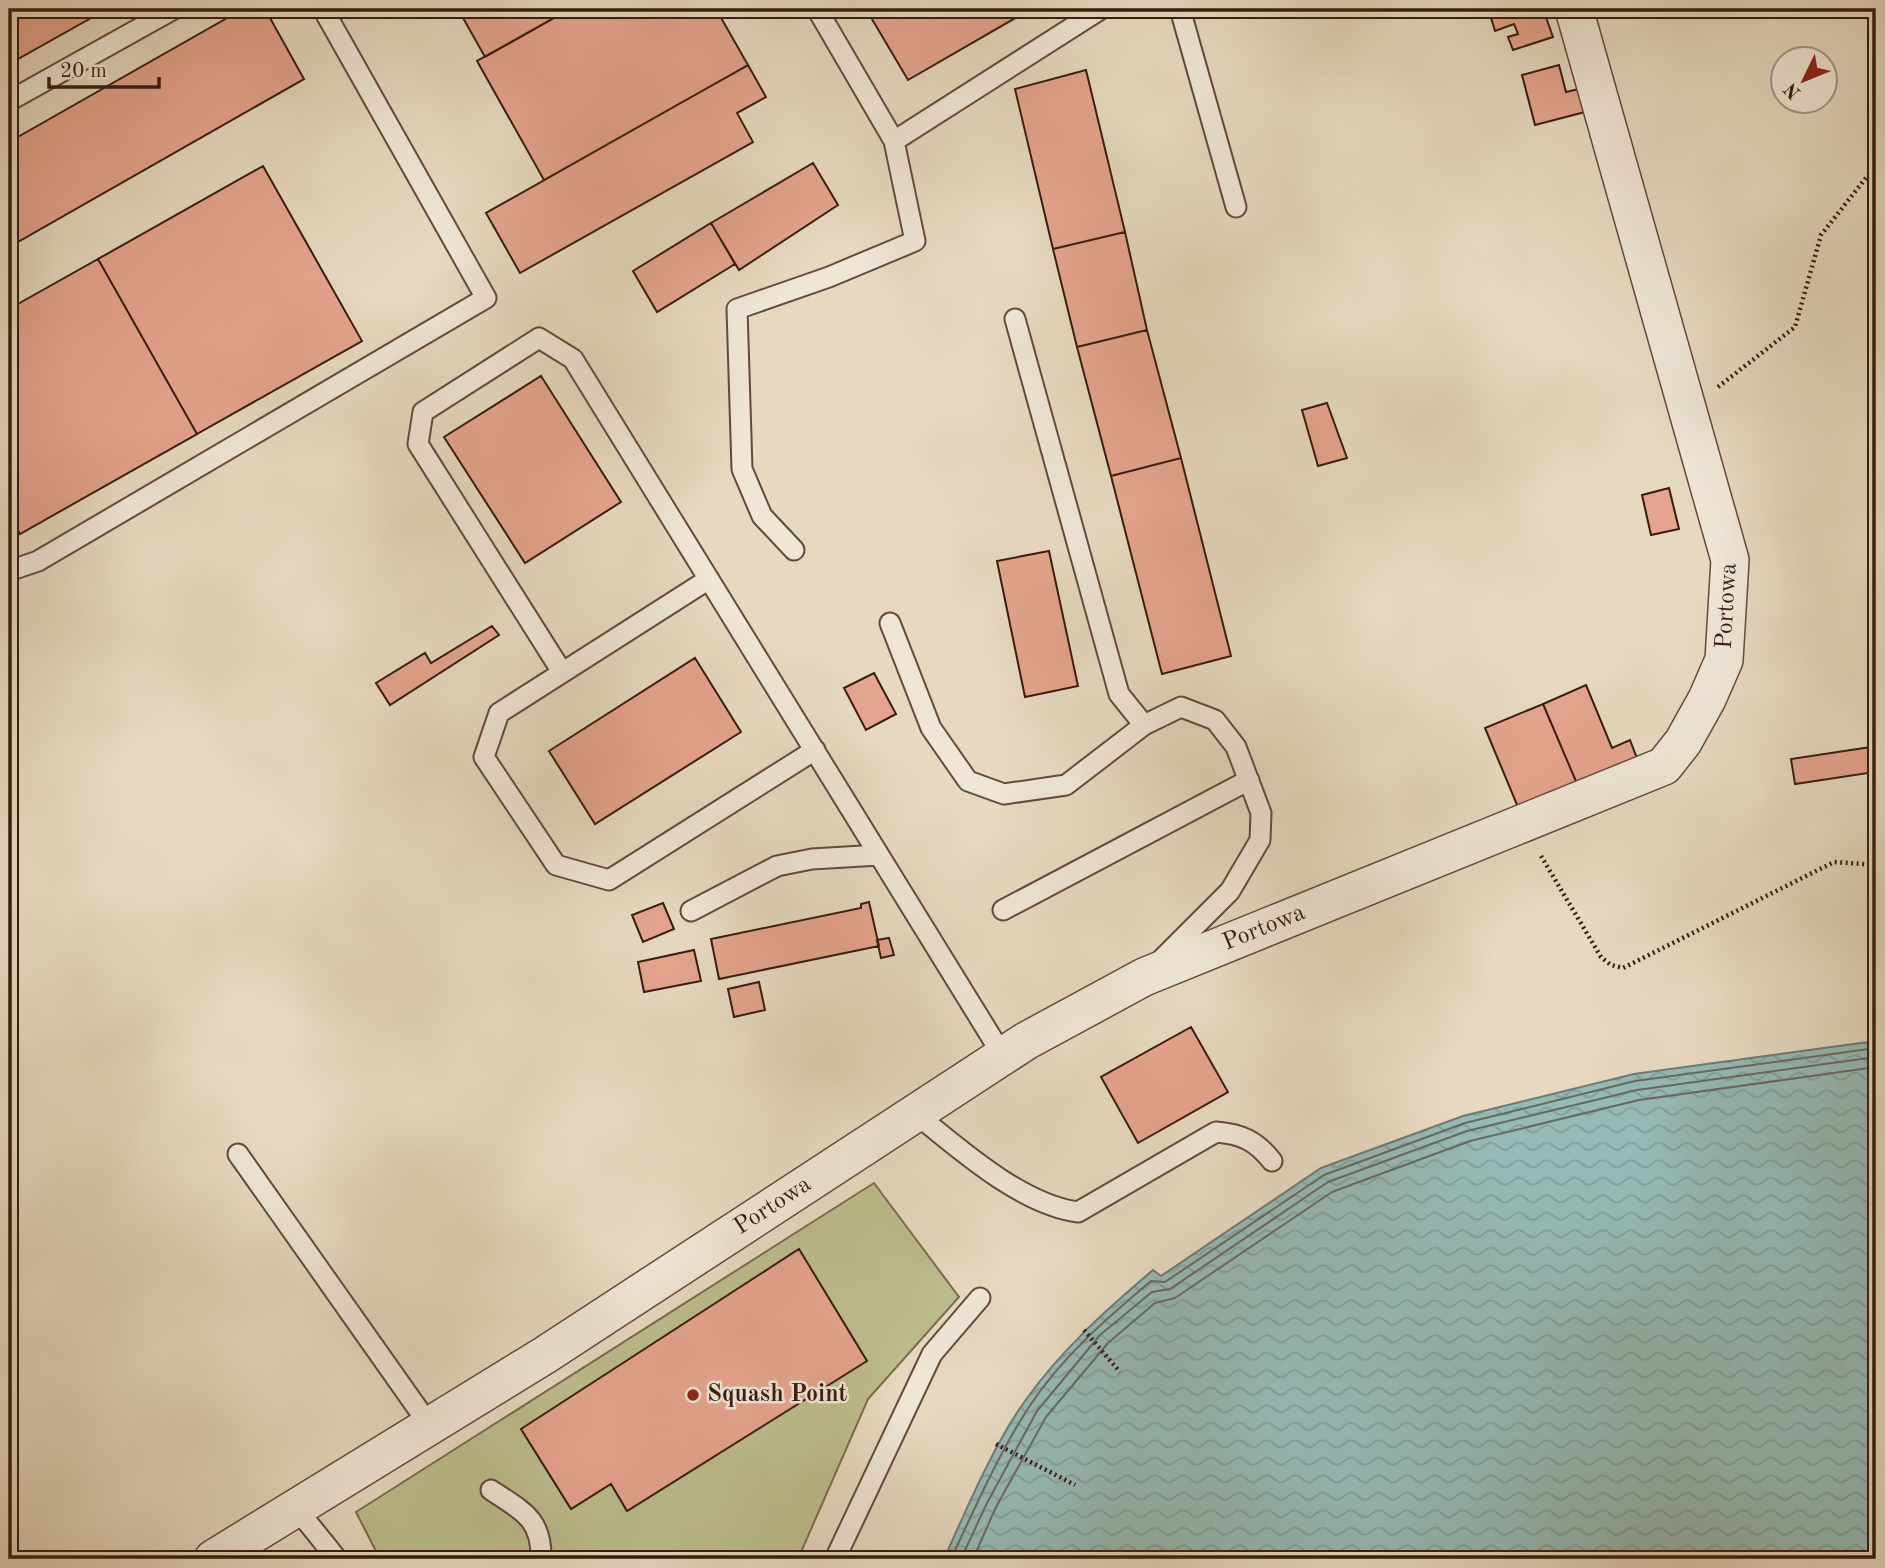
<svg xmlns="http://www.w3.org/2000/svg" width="1885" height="1568" viewBox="0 0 1885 1568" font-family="'Old Standard TT',serif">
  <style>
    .garden { fill: #bcbd8d; stroke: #7a6c4e; stroke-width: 2 }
    .water { fill: url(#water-waves); stroke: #707a74; stroke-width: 2 }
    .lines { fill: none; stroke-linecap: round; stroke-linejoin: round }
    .shore { stroke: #666a63; stroke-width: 2 }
    .building { fill: #e5a48d; stroke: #371b10; stroke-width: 2 }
    .service-casing { stroke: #634a3c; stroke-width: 23 }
    .minor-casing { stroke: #634a3c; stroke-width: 40 }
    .path { stroke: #371b10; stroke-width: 4.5; stroke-dasharray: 2 3.5; stroke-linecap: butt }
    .service { stroke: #efe6d6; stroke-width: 19 }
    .minor { stroke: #efe6d6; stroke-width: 37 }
    .poi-dot { fill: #8f2418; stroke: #efe6d6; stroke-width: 2.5 }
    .labels { text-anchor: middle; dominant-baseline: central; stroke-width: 5; stroke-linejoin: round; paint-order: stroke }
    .street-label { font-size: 24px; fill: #371b10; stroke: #efe6d6 }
    .poi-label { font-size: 24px; font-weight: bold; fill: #371b10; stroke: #efe6d6; text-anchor: start }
  </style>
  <defs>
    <pattern id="water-waves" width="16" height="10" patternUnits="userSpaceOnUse" patternTransform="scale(1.75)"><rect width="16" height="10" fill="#96bab6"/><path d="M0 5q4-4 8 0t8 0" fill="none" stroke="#829f9b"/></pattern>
  </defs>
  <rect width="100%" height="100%" fill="#e6d9c0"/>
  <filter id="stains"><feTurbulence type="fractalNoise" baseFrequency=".00286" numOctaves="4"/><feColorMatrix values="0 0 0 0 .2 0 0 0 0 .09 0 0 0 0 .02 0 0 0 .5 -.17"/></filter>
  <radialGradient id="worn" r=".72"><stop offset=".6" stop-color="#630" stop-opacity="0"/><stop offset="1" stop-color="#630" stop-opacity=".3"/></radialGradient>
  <path class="garden" d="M 874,1183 L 959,1297 L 868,1399 L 798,1559 L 380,1559 L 356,1512 Z"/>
  <path class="water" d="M 1876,1041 L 1876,1559 L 944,1559 C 966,1510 994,1444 1025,1401 C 1061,1350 1106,1310 1153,1270 L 1161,1276 L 1321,1168 L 1463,1116 L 1634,1074 Z"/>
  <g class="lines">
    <path class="shore" d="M 951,1559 C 975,1508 998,1455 1029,1407 C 1061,1358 1107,1318 1151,1281 L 1165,1282 L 1324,1175 L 1465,1123 L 1635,1081 L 1876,1048
      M 961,1559 L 987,1503 L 1037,1411 L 1100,1335 L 1152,1292 L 1170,1289 L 1328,1182 L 1467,1131 L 1637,1090 L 1876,1057
      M 973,1559 L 996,1507 L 1046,1417 L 1108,1343 L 1155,1303 L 1175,1298 L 1332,1192 L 1470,1141 L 1639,1100 L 1876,1067"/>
  </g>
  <path class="building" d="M 9,9 L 107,9 L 9,64 Z
    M 243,9 L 265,9 L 304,79 L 9,247 L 9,142 Z
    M 458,9 L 570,9 L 485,57 Z
    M 570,9 L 716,9 L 748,65 L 544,180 L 477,61 Z
    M 866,9 L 1031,9 L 908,80 Z
    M 1494,9 L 1543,9 L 1553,37 L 1513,50 L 1508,37 L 1518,34 L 1514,24 L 1495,31 L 1489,11 Z
    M 748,65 L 766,97 L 737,113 L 753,142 L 520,273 L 486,213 Z
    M 1559,65 L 1566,92 L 1579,89 L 1585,112 L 1535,125 L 1522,75 Z
    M 1086,70 L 1125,232 L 1053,249 L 1015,89 Z
    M 813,163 L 838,205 L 739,270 L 711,223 Z
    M 263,166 L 362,341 L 197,434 L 98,259 Z
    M 711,223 L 735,264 L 657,312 L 633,271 Z
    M 1125,232 L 1147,330 L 1077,347 L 1053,249 Z
    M 98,259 L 197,434 L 20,534 L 9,513 L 9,309 Z
    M 1147,330 L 1181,458 L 1111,476 L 1077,347 Z
    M 541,376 L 621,502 L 525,563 L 444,437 Z
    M 1327,403 L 1347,458 L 1318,466 L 1302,410 Z
    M 1181,458 L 1231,656 L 1162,674 L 1111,476 Z
    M 1669,488 L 1679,529 L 1651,535 L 1642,495 Z
    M 1049,551 L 1078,686 L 1025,697 L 997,561 Z
    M 492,626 L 499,635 L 390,705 L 376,683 L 425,653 L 431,663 Z
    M 695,658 L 741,732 L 595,824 L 549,751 Z
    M 874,673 L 896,714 L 866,730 L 844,688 Z
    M 1586,685 L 1612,748 L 1630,740 L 1638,761 L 1578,786 L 1543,704 Z
    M 1543,704 L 1578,786 L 1520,812 L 1485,728 Z
    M 1871,747 L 1875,772 L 1795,784 L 1791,759 Z
    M 869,902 L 879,946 L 719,979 L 711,939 L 861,908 L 861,904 Z
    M 663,903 L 674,929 L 643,942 L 632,915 Z
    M 889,938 L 894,955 L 881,958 L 877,940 Z
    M 694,950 L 701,981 L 644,992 L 638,962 Z
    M 759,982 L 765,1010 L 734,1017 L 728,989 Z
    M 1191,1027 L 1228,1092 L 1138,1143 L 1101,1077 Z
    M 799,1249 L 867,1361 L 627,1511 L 611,1484 L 571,1509 L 521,1429 Z"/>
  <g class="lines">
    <defs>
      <path id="service" d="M 817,9 L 894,141 L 1101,9
        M 1180,9 L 1236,207
        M 9,101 L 174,9
        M 1015,319 L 1119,694 L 1144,725
        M 794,550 L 762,516 L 742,469 L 737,309 L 829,277 L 915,241 L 894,141
        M 9,571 L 38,561 L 486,298 L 323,9
        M 709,579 L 499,713 L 484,757 L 556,865 L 609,880 L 815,750
        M 890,623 L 931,728 L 968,781 L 1004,794 L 1066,785 L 1144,725 L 1181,707 L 1215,720 L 1236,747 L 1261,813 L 1260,840 L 1230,891 L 1160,961
        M 562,672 L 418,444 L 423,412 L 539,338 L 573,359 L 1003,1056
        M 1003,910 L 1249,780
        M 691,911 L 777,866 L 812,859 L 879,855
        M 916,1114 C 959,1149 1022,1205 1078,1212 L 1216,1132 C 1242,1134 1256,1141 1272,1161
        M 238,1154 L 430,1426
        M 491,1490 C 522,1511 542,1518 541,1559
        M 296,1508 L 337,1559
        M 835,1559 L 932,1354 L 980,1298"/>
      <g id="minor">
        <path id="s1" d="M 213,1559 L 545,1355 L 1026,1041 L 1144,977 L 1664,766 L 1683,742 L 1707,699 L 1724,660 L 1730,560 L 1574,9"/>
      </g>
    </defs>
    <use href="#service" class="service-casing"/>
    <use href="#minor" class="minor-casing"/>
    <path class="path" d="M 1718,387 L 1795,327 L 1821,235 L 1876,165
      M 1541,856 L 1601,957 L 1611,965 L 1623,968 L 1834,862 L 1876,865
      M 1084,1330 L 1120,1372
      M 996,1444 L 1075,1485"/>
    <use href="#service" class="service"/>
    <use href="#minor" class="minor"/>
  </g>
  <circle class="poi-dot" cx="693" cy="1395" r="7"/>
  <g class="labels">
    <g class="street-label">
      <text stroke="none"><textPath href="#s1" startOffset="1836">Portowa</textPath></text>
      <text stroke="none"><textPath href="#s1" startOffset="1228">Portowa</textPath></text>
      <text stroke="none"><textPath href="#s1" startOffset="662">Portowa</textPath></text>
    </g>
    <g class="poi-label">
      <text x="707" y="1395">Squash Point</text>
    </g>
  </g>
  <rect width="1885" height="1568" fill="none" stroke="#e6d9c0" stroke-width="35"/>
  <rect x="10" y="10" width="1864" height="1547" fill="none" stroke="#371b10" stroke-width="3.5"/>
  <rect x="18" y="18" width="1850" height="1533" fill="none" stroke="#371b10" stroke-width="2"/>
  <g transform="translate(1804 80) rotate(227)"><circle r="33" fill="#efe6d6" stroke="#a59587" stroke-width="2"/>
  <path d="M0-5L12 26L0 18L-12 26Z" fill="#8f2418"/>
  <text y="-10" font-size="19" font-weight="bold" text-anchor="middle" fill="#371b10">N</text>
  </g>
  <path d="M49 77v10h110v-10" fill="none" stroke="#371b10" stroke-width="3.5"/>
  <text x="60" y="77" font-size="21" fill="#371b10" stroke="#efe6d6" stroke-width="5" paint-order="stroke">20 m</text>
  <rect width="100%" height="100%" filter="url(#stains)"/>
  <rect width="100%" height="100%" fill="url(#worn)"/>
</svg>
